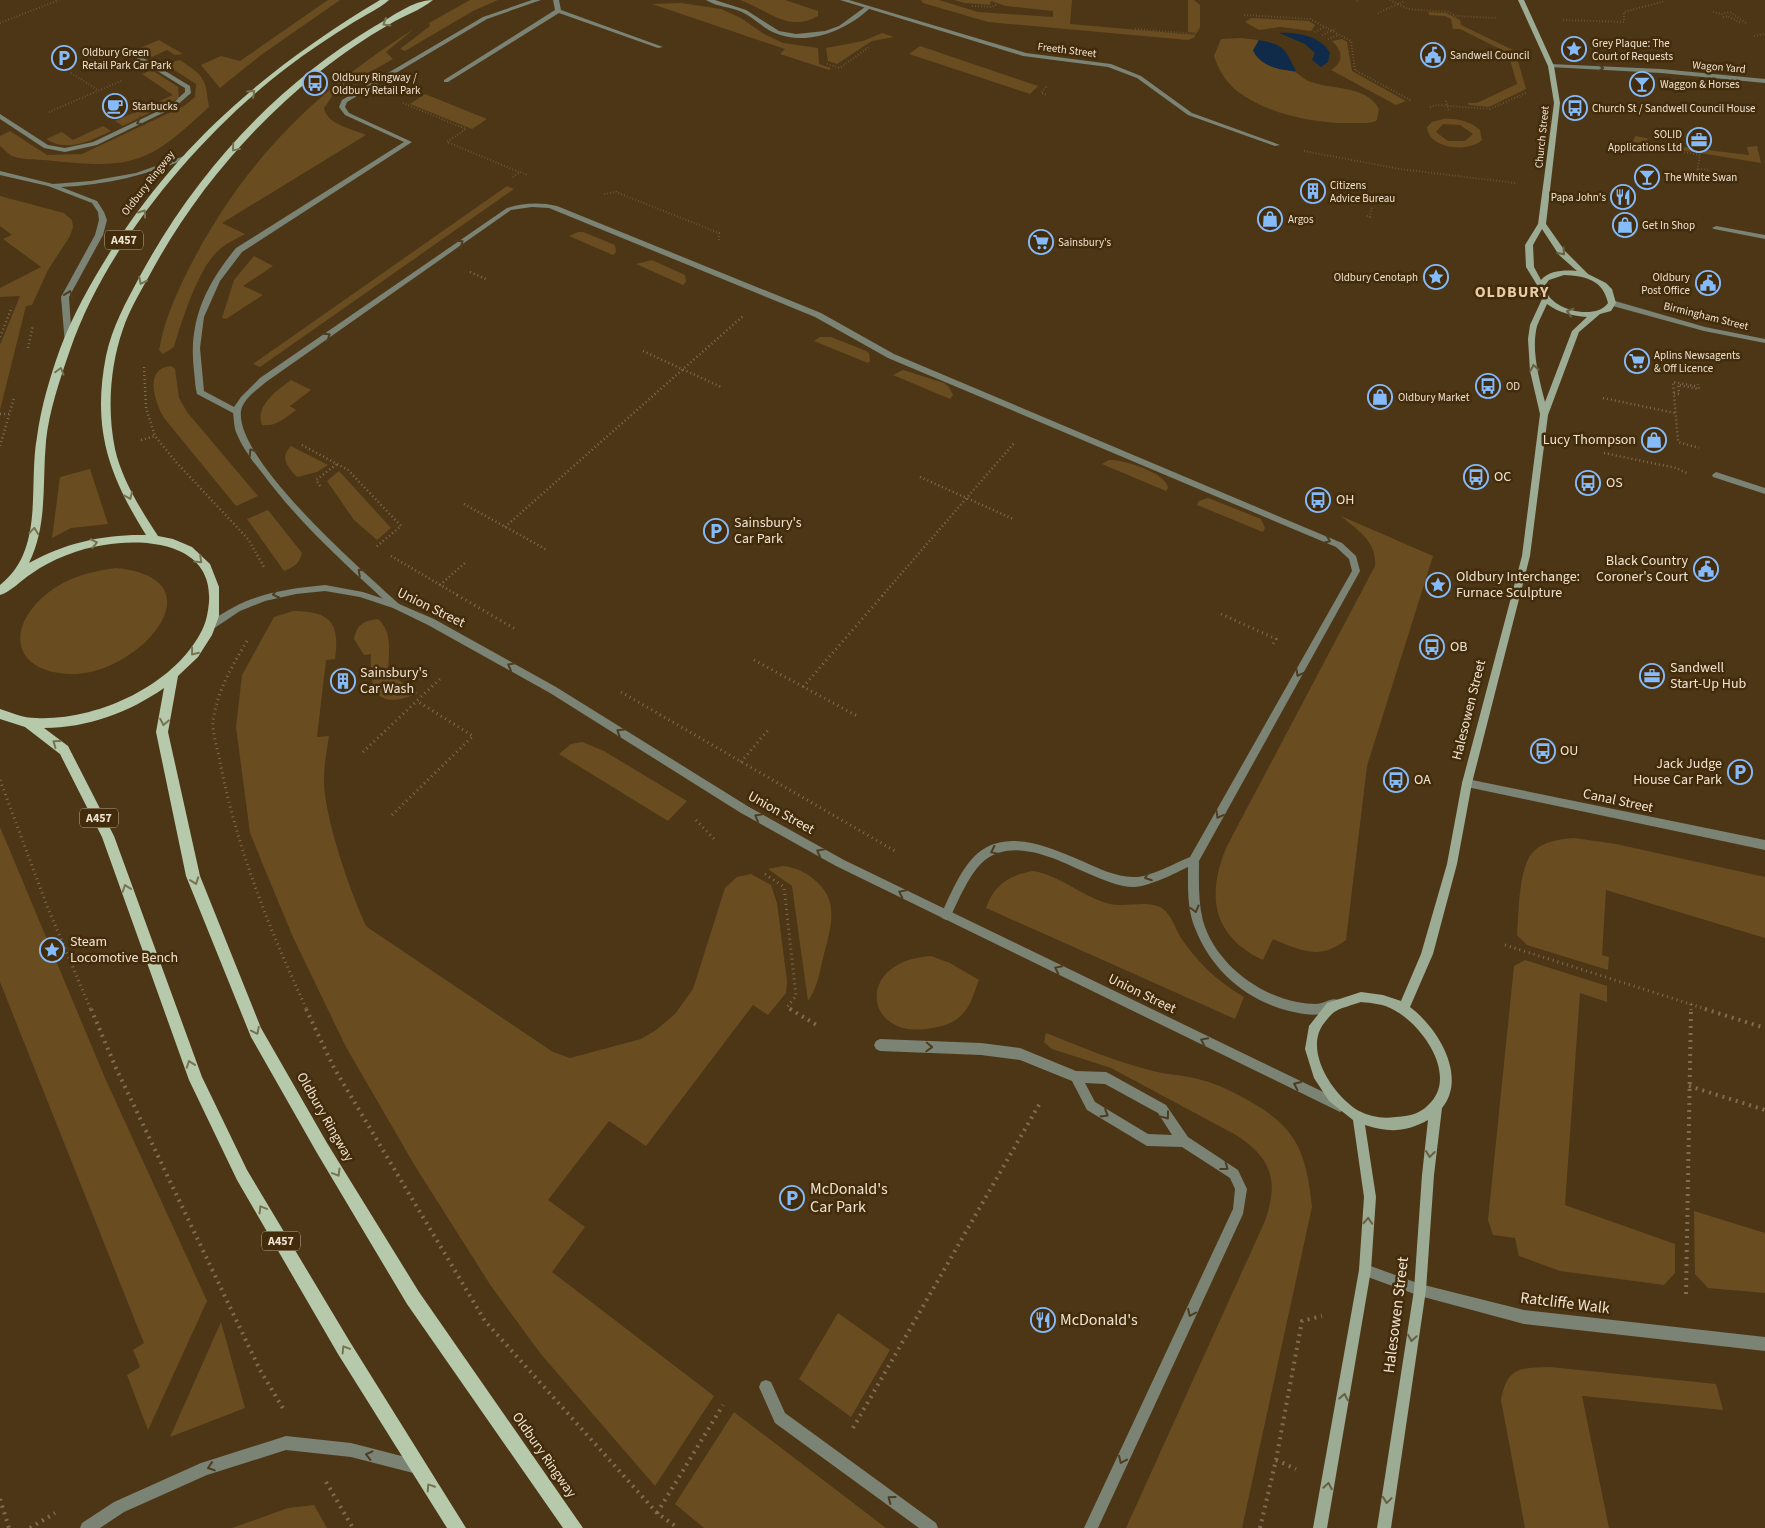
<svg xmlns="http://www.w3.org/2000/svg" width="1765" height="1528" viewBox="0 0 1765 1528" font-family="'Source Sans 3',sans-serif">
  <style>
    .green { fill: #6a4c21; fill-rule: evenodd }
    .water { fill: #102b4a }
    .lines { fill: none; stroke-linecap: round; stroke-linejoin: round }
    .path-far3 { stroke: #806c50; stroke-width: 2; stroke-dasharray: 0.5 2.5; stroke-linecap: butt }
    .path-far2 { stroke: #806c50; stroke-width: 2.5; stroke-dasharray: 1 3; stroke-linecap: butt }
    .path-far1 { stroke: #806c50; stroke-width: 3; stroke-dasharray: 1 4; stroke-linecap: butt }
    .path { stroke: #806c50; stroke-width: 4; stroke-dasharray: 2 5; stroke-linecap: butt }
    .service { fill: #7a8374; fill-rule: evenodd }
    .minor { fill: #7a8374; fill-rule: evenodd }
    .tertiary { fill: #7a8374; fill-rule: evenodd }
    .secondary { fill: #9cab93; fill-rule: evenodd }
    .primary { fill: #b6caab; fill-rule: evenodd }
    .oneway { stroke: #767353 }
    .oneway2 { stroke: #4d3d20 }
    .oneway3 { stroke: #665f41 }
    .labels { text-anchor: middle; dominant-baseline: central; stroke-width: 5; stroke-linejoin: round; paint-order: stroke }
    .far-poi-label { font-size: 11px; fill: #f1e3d1; stroke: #422c0b; text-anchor: start }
    .far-street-label { font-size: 11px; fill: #f1e3d1; stroke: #422c0b }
    .shield { fill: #422c0b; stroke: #bcac96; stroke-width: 1 }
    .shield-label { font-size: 12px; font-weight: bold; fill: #f1e3d1 }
    .poi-label { font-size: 14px; fill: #f1e3d1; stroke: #422c0b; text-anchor: start }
    .street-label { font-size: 14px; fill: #f1e3d1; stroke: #422c0b }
    .far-district-label { font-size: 16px; font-weight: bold; letter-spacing: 1px; fill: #e8cca8; stroke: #422c0b }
    .near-poi-label { font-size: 16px; fill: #f1e3d1; stroke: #422c0b; text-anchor: start }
    .near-street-label { font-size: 16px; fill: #f1e3d1; stroke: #422c0b }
  </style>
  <rect width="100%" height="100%" fill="#4d3616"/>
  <path class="green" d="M 328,0 L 340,0 L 261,55 L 220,88 L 201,65 L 221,56 L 240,61 Z
    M 470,0 L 498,0 L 473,11 L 405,51 L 400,49 L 430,26 L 429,23 Z
    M 740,0 L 785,0 L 818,11 L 818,16 C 789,33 768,10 740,0 Z
    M 921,0 L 939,0 L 978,12 L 1053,17 L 1053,11 L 1006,6 L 991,1 L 990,5 L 965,3 L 954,0 L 1072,0 L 1070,24 L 1195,35 L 1195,37 L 1188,40 L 988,22 L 923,3 Z
    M 1188,0 L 1194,0 L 1200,5 L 1200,27 L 1197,33 L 1188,32 Z
    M 681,3 L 721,9 L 741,18 L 764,34 L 783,43 L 818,48 L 819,64 L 831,68 L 829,70 L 780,54 L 785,49 L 652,4 Z
    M 1428,12 L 1446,13 L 1460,20 L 1461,25 L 1515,51 L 1526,89 L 1489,107 L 1469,105 L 1468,103 L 1477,103 L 1517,84 L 1508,53 L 1460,29 L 1453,29 L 1451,19 L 1445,16 L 1429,15 Z
    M 1251,18 L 1309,21 L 1315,25 L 1311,31 L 1280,27 L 1259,30 L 1245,22 Z
    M 414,29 L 386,52 L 393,59 L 335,92 L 324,108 C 327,125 353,129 366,135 L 222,223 L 245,234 C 236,239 225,244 218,251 C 199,267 181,322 174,347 L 163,354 L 159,350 C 165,316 180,285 196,255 C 250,155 319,89 414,29 Z
    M 882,33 L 894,37 L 872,41 L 837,64 L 828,61 L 826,48 L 863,41 Z
    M 1241,38 L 1259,40 L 1257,41 L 1291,71 C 1299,72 1303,80 1311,82 C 1333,90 1366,85 1379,109 L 1377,120 C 1372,124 1362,123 1355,123 C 1316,124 1269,115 1237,91 C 1226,82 1218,69 1214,56 L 1221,39 Z
    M 1342,39 L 1347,42 L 1352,71 L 1406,101 L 1396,105 L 1331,70 C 1344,62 1343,51 1332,41 Z
    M 159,40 L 183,54 L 175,55 L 167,50 L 152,57 L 138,49 Z
    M 920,46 L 1038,86 L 1030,94 L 909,54 Z
    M 180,60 C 205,77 205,77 209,107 C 151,161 135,170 54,161 C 42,159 24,161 12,156 C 8,154 4,149 0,146 L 0,136 L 10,131 L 47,155 L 82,154 L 184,106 L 195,97 L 196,84 L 165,64 Z
    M 152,70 L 178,87 L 179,98 L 123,126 L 115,121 L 173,95 L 142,74 Z
    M 425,94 L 487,119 L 472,129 L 410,104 Z
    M 1443,119 C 1457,118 1470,121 1480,130 L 1482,140 C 1469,153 1428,149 1427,127 L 1432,122 ZM 1443,124 L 1460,125 L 1473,134 L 1465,141 L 1448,141 L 1436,132 Z
    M 103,126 L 111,131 C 90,141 68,153 46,139 L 62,132 L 73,140 Z
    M 1635,136 L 1647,138 L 1649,143 L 1749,155 L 1747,147 L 1757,146 L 1761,163 L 1633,142 Z
    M 507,186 L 514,189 L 260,367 L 253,364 Z
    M 0,196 L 64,213 L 72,220 L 73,227 L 70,236 L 48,270 L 32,305 L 26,306 L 0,410 L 0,345 L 20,296 L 0,297 L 0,288 L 41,267 L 3,239 L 12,235 L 0,226 Z
    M 578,232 L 583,232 L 615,245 L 616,252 L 613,255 L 569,236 Z
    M 254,256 L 273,266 L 243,286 L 263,295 L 226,319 L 222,318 L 234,280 Z
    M 652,260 L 685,275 L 686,282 L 683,285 L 636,264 Z
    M 820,337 L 831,337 L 866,351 L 869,353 L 870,361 L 868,363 L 814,341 Z
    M 171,366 L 175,369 L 179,398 L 187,412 L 258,496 L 236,506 L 164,418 C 155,403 143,368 171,366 Z
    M 903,370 L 944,383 L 949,387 L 953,395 L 950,399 L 893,375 Z
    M 291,380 L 311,390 L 290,406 L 296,410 C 285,418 276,427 262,425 C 254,406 279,389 291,380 Z
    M 291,446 L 328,465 L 317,472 L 297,477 C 288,467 279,458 291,446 Z
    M 1109,460 C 1122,459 1167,473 1168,488 L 1166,491 L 1102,464 Z
    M 90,469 L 108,524 L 71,528 L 52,538 L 60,477 Z
    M 339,471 L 391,528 L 377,540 L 354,520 L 327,481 Z
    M 1208,498 L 1261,519 L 1265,528 L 1263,532 L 1197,505 L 1199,501 Z
    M 268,510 L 302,553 C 299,564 294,567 284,571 L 247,519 Z
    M 1341,516 L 1433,556 L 1367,766 L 1346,940 C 1319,961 1300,950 1273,939 L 1263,960 C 1212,936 1206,895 1227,846 L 1375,566 C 1377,541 1358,531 1341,516 Z
    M 116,568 C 225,579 136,678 69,674 C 10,671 6,625 49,592 C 69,577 92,571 116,568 Z
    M 293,611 C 331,611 340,623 335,659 L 326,660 L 317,737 L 329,736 C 327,750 324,764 324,778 C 323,814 351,895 367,927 L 553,1052 L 570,1058 L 641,1039 L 656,1030 L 675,1014 L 693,989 L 725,888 L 737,877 L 751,874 L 771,885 L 777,903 L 787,981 L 786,993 L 768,1015 L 753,1005 L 646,1146 L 609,1121 L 548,1200 L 585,1227 L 552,1272 L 714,1396 L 655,1486 L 540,1353 L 491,1286 L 415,1166 L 346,1047 L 292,935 L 250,833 L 236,727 L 242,675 L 274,617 Z
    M 378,619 C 394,633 388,655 388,673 L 418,693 C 377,711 369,692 371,654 L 364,655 L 354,639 C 357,624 364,621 378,619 Z
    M 582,742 L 604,751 L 687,801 L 668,821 L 559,754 L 571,744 Z
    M 0,827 L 105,1078 L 207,1301 L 148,1430 L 127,1375 L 140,1367 L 133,1350 L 144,1343 L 0,982 Z
    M 1574,838 L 1616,844 L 1765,877 L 1765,938 L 1606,890 L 1602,955 L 1609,957 L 1608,970 L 1527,945 L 1517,935 C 1519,914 1518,866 1534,851 C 1544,841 1560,839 1574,838 Z
    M 783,866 C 797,868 806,872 817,882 C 839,902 831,927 824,954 C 820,970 818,987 808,1001 L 792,886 L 768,869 Z
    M 1033,871 C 1062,876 1082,897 1110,904 C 1126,908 1149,899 1163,909 C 1172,916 1175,928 1181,938 C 1199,964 1218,982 1244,997 L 1235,1019 L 986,908 C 994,885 1009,875 1033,871 Z
    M 931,956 L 950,963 L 979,980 C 975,989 972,1003 965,1011 C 957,1022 945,1026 932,1028 C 864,1042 853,961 931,956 Z
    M 1525,960 L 1607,986 L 1607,1002 L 1580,993 L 1565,1205 L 1675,1244 L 1675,1273 L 1664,1285 L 1560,1271 L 1519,1256 L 1515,1238 L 1493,1235 L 1488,1220 L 1514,966 Z
    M 1046,1033 C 1081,1047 1117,1062 1153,1071 C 1168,1075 1184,1075 1198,1079 C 1215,1083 1229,1090 1244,1098 C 1296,1126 1306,1150 1312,1207 L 1242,1528 L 1126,1528 L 1265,1221 C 1279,1181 1272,1158 1236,1135 L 1111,1068 L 1052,1049 L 1044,1042 Z
    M 1694,1211 L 1765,1233 L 1765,1293 L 1708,1288 L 1695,1274 Z
    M 838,1313 L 890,1350 L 851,1417 L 799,1379 Z
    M 221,1322 L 245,1408 L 170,1437 Z
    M 1550,1367 L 1716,1384 L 1723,1410 L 1582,1396 L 1609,1528 L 1525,1528 L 1501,1400 C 1507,1367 1520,1368 1550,1367 Z
    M 734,1412 L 886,1528 L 704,1528 L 675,1504 Z
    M 314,1505 L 327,1528 L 232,1528 L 288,1508 Z"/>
  <path class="water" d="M 1279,33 C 1296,32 1321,36 1330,53 L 1328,62 L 1321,67 L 1312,60 L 1315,53 L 1305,44 Z
    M 1259,40 C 1286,45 1285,50 1296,71 C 1281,71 1259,66 1253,50 Z"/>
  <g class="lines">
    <path class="path-far3" d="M 1390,0 L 1408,9 L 1448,12 L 1456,16 L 1496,18
      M 1357,1 L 1359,0
      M 972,6 L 992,7 L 998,3
      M 1713,12 L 1722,14 L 1730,12 L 1746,23
      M 1378,13 L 1405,1
      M 1244,15 L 1310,19 L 1351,41 L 1355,70 L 1412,101
      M 1723,17 L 1728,16 L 1741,23
      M 1563,20 L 1624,22 L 1624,12 L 1665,1
      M 0,23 L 59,0
      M 1135,29 L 1196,34
      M 1315,32 L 1324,27
      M 1322,35 L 1336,29
      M 1754,36 L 1765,34
      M 1328,39 L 1339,35
      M 827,64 L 840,68 L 869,47
      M 71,73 L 98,90
      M 1046,87 L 1041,93 L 1047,95
      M 1446,101 L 1449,111
      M 403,103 L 466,129 L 447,142 L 519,172
      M 1430,107 L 1437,105 L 1490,109 L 1526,93
      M 49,112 L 121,81
      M 1643,145 L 1700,155 L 1697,171
      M 1304,151 L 1400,169 L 1515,183
      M 1698,169 L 1709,170
      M 513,177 L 520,172 L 527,175
      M 604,194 L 616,192 L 719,233 L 719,241
      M 1367,216 L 1370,217 L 1372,206"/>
    <path class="path-far2" d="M 470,272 L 488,280
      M 0,337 L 12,307
      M 28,348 L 33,325
      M 643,351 L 721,387
      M 144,367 L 146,408 L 155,436 L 176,462 L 248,539 L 264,567
      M 1695,386 L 1673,382 L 1678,442 L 1699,448
      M 1674,393 L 1679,394 L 1678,385 L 1699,389 L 1698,384
      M 1603,398 L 1675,413
      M 0,414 L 9,414
      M 141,440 L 155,436
      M 302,445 L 348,470 L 401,526 L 376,547
      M 0,446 L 14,398
      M 1604,453 L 1676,468 L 1687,473
      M 920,477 L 1013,519
      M 320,486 L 316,480 L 337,464
      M 464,504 L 547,550
      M 505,527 L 743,316
      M 391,556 L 459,596
      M 440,585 L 465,563
      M 882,596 L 1015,442"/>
    <path class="path-far1" d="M 457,595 L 517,630
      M 1221,614 L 1276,639 L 1273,644
      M 247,641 C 231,668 218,689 213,721 C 212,733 218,750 220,762 C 237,849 270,931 307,1010
      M 754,660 L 857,716
      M 803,687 L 883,595
      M 621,692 L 895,851
      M 363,752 L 441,678
      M 741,762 L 768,730
      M 0,780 L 47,906 L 91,1010
      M 392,815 L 473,736 L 417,701
      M 696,820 L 716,841
      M 765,874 L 784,887 L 796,996 L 787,1007 L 792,1010
      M 1505,945 L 1709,1010
      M 1691,1010 L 1691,1004"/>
    <path class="path" d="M 91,1009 L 116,1068 L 260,1370 L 284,1410
      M 306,1009 L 334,1068 L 485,1321 L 657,1513 L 678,1528
      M 790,1009 L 820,1027
      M 1705,1009 L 1765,1028
      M 1689,1086 L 1765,1110
      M 1686,1294 L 1691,1009
      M 853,1428 L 1040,1103
      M 1276,1460 L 1296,1469
      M 326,1482 L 353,1528
      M 0,1499 L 9,1528
      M 657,1513 L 723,1405
      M 30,1528 L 55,1513
      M 1260,1528 L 1276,1460 L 1302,1321 L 1322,1316"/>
    <path class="service" d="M 532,0 L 541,0 L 487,19 L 347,102 L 345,107 L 349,113 L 412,142 L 242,252 L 220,281 L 204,317 L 200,348 L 204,391 L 234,407 L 241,397 L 260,378 L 507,208 C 524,203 540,202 557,206 L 821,313 L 894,354 L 1342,543 L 1356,556 L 1360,571 L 1199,861 C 1199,881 1198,901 1203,921 C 1215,962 1256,994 1297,1002 C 1303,1003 1310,1004 1316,1004 C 1324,1004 1331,997 1338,1000 L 1340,1004 L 1338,1008 C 1332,1010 1326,1013 1320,1014 C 1310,1016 1299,1013 1289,1011 C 1246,1000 1211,970 1195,928 C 1187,909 1188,888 1188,867 C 1174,874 1150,886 1134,887 C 1119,887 1101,879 1087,873 C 1058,860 1015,837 985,860 C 970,872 958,901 950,918 L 946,920 L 942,918 L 941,915 C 949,897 962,866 978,853 C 1009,828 1050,848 1082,861 C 1098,868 1116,877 1133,877 C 1149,878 1175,863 1190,857 L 1352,571 L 1349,559 L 1336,547 L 888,358 L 815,317 L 549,208 L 532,207 L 511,210 L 266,382 C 258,389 243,399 241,411 C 235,460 363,571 399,604 L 401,606 L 399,608 L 393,608 C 347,566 300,524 263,474 C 253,462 242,447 236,432 C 234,427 234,419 233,413 L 197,394 C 195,387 195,379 194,371 C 188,322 205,286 236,248 L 404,142 L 345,115 L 339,107 L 342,100 L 483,17 Z
      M 553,0 L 559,0 L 561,10 L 663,47 L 658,48 L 559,13 L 448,82 L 444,82 L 444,80 L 555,10 Z
      M 706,0 L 715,0 L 746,10 L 779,31 L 796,34 L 825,31 L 839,26 L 865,7 L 870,8 C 847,30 807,47 775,33 C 763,28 754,18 742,12 C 731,7 717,7 706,0 Z
      M 123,48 L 127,48 L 190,86 L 191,93 L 175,107 L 97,145 L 65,152 L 44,148 L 0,119 L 0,114 L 48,145 L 65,148 L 93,142 L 171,105 L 185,92 L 185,88 L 123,50 Z
      M 187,155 L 189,156 L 189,158 C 147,175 106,185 61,187 L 97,201 L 104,212 L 107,220 L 103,235 L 69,297 L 72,342 L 71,344 L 65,344 L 61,297 L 95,235 L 99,220 L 98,212 L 92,203 L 48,186 L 0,175 L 0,171 L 53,184 L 91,181 L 136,173 Z
      M 880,1039 L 981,1043 L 1020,1048 L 1076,1071 L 1106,1072 L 1110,1074 L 1166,1105 L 1188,1137 L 1238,1170 L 1247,1189 L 1243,1214 L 1098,1528 L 1084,1528 L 1233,1209 L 1235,1189 L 1230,1178 L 1182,1147 L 1147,1146 L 1087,1110 L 1072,1081 L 1020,1060 L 981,1055 L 880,1051 L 876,1049 L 874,1045 L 876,1041 ZM 1085,1083 L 1105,1084 L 1158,1113 L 1172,1135 L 1148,1134 L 1095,1102 Z
      M 766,1380 L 771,1382 L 785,1413 L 936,1523 L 938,1528 L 919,1528 L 775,1423 L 759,1387 L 761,1382 Z
      M 286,1436 L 351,1443 L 417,1460 L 422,1462 L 424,1467 L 422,1472 L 417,1474 L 351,1457 L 286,1450 L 207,1475 L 124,1512 L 100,1528 L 80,1528 L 82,1523 L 114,1502 L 201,1463 Z"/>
    <path class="minor" d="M 840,0 L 849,0 L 1026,53 L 1111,64 L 1141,76 L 1192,113 L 1280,145 L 1275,146 L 1188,115 L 1137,78 L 1108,67 L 1023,56 Z
      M 1551,64 L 1661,69 L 1765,79 L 1765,83 L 1661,73 L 1549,67 L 1548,66 Z
      M 1716,226 L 1765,235 L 1765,239 L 1714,229 L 1712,228 Z
      M 1716,472 L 1765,488 L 1765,494 L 1713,477 L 1712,475 Z
      M 325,585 L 363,592 L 399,604 L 434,619 L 556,687 L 749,807 L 844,860 L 1344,1102 L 1346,1106 L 1344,1110 L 1340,1112 L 1336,1110 L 836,866 L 741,813 L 550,693 L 428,625 L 393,608 L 360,597 L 325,591 L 296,594 L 265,601 L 240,611 L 213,629 L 210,630 L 205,626 L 207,623 C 216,618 224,612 234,607 C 262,592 294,588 325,585 Z
      M 1467,779 L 1765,840 L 1765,850 L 1467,787 L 1463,786 L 1462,783 L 1463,780 Z
      M 1365,1264 L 1420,1284 L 1524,1310 L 1765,1337 L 1765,1351 L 1524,1324 L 1420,1296 L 1365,1276 L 1360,1275 L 1359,1270 L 1360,1265 Z"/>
    <path class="tertiary" d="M 1609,301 L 1615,301 L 1705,327 L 1765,339 L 1765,343 L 1704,331 L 1609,305 Z"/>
    <path class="secondary" d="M 1518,0 L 1524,0 L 1554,66 L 1560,103 L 1546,224 L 1565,251 L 1588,274 L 1606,283 L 1612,289 L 1616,303 L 1611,311 L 1600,314 L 1579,332 L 1548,415 L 1530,556 L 1472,783 L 1457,864 L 1433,954 L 1410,1007 C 1437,1027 1468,1076 1442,1108 L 1434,1175 L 1426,1290 L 1391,1528 L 1377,1528 L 1414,1290 L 1422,1175 L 1428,1120 C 1406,1132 1389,1133 1365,1125 L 1376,1197 L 1371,1270 L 1327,1528 L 1313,1528 L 1359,1270 L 1364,1197 L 1353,1120 L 1329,1101 L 1314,1078 L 1305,1049 L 1309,1026 L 1327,1003 L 1361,992 L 1383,995 L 1401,1001 L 1421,954 L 1447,864 L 1462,783 L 1522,556 L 1540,414 L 1530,371 L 1528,339 L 1530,325 L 1542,299 L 1537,292 L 1537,285 L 1526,267 L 1525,245 L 1538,224 L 1554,103 L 1548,66 ZM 1542,229 L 1559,255 L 1577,271 C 1565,270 1550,270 1541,280 L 1534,267 L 1533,245 ZM 1564,275 C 1586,276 1603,280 1608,303 C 1595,322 1545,309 1545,285 L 1549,280 ZM 1547,304 C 1559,313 1573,316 1587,317 L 1572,331 L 1545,402 C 1539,378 1531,350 1537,326 C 1540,318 1544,311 1547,304 ZM 1361,1002 C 1372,1003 1384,1004 1394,1010 C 1421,1024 1456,1072 1432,1101 C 1422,1113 1412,1116 1396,1117 C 1383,1119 1371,1117 1359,1111 C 1333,1096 1302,1049 1325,1022 C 1328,1018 1332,1013 1336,1011 C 1343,1007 1353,1005 1361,1002 Z"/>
    <path class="primary" d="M 380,0 L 389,0 C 379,9 365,15 354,22 C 330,37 307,52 285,69 C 198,136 106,245 70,350 C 60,379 49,411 46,441 C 42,483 48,524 29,563 C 64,543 105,534 146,535 C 108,474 92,428 106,356 C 112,327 126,302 140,276 C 195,174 275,86 375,26 C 392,17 413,0 433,0 C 421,10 403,16 390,24 C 365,38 341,55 318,73 C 248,129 190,199 148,278 C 139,294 129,311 123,329 C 110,366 107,410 115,449 C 122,480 141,510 158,536 L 173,539 L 192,547 L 210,564 L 219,587 L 219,616 L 212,635 L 198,657 L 178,676 L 168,732 L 200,876 L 261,1028 L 327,1143 L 419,1292 L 583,1528 L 563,1528 L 407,1304 L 317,1153 L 251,1037 L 186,876 L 156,732 L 164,688 C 130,712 87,728 44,728 L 68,746 L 114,836 L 202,1077 L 247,1170 L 350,1342 L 466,1528 L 447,1528 L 338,1354 L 237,1180 L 189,1080 L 102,837 L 60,754 L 25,727 L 0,719 L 0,709 C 12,713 23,718 36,718 C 95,721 171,687 200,634 C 206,624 208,613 209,602 C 213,543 146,538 104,545 C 78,549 52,559 31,574 C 21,580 11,592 0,595 L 0,585 C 45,550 28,486 37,437 C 41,407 50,377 60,349 C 73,314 92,281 112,249 C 182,140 270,66 380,0 Z"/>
  </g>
  <defs><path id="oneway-chevron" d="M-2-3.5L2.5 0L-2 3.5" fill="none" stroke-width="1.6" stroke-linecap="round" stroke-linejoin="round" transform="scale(1.25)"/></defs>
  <g class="oneway">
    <use href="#oneway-chevron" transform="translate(386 23) rotate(149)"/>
    <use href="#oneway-chevron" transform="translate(252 93) rotate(-42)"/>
    <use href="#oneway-chevron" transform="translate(235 148) rotate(130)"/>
    <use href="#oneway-chevron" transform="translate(143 213) rotate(-54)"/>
    <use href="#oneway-chevron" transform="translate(142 281) rotate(117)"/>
    <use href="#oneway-chevron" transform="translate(60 371) rotate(-74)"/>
    <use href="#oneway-chevron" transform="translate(129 496) rotate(67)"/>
    <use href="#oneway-chevron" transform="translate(34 531) rotate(-84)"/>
    <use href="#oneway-chevron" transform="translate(94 543) rotate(-12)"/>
    <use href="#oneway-chevron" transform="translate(199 560) rotate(44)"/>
    <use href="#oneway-chevron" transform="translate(194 652) rotate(128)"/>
    <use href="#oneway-chevron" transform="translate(164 722) rotate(101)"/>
    <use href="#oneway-chevron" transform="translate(56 743) rotate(-144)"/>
    <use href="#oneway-chevron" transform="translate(195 881) rotate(70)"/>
    <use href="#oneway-chevron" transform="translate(126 888) rotate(-109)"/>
    <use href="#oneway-chevron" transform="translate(256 1031) rotate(64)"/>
    <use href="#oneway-chevron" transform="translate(190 1064) rotate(-110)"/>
    <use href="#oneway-chevron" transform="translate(337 1173) rotate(59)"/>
    <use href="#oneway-chevron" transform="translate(262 1209) rotate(-121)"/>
    <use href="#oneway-chevron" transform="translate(345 1349) rotate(-121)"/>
    <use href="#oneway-chevron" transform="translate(430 1487) rotate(-123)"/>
  </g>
  <g class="oneway2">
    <use href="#oneway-chevron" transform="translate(1600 68) rotate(2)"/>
    <use href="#oneway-chevron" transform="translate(140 122) rotate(154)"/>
    <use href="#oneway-chevron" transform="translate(460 243) rotate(-35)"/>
    <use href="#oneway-chevron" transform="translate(69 294) rotate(-70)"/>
    <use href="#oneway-chevron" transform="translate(327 336) rotate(-35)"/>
    <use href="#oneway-chevron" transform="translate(252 452) rotate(-124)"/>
    <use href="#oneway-chevron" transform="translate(1327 540) rotate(23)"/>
    <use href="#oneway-chevron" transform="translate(361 572) rotate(-136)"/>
    <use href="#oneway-chevron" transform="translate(276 594) rotate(168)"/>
    <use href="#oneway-chevron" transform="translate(511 666) rotate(-151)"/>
    <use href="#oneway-chevron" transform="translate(1299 673) rotate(119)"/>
    <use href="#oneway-chevron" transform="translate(620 732) rotate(-148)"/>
    <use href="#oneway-chevron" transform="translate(1219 815) rotate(119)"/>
    <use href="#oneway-chevron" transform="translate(758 817) rotate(-151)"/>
    <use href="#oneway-chevron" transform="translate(994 851) rotate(154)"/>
    <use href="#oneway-chevron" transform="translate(820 852) rotate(-151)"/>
    <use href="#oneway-chevron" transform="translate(1148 877) rotate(160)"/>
    <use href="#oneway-chevron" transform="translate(902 893) rotate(-154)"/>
    <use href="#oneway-chevron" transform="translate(1195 909) rotate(75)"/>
    <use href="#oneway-chevron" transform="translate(1058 969) rotate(-154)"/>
    <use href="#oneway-chevron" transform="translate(1204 1041) rotate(-154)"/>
    <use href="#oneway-chevron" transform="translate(929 1047) rotate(2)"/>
    <use href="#oneway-chevron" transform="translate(1297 1085) rotate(-155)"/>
    <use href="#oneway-chevron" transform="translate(1105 1114) rotate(31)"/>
    <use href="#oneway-chevron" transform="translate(1166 1116) rotate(53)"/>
    <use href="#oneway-chevron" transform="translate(1225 1167) rotate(36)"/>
    <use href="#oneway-chevron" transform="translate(1191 1313) rotate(115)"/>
    <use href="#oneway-chevron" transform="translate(369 1455) rotate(-166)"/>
    <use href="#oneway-chevron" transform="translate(1122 1460) rotate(115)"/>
    <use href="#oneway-chevron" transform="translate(211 1467) rotate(162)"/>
    <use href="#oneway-chevron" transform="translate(891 1499) rotate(-144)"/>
  </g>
  <g class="oneway3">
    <use href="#oneway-chevron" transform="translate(1562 252) rotate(48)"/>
    <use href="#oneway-chevron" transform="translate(1570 312) rotate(-164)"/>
    <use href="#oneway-chevron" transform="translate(1534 368) rotate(-99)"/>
    <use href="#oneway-chevron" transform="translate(1430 1154) rotate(97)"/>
    <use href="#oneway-chevron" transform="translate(1368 1221) rotate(-87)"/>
    <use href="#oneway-chevron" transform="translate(1412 1338) rotate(99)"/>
    <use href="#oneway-chevron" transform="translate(1344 1397) rotate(-79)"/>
    <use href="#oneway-chevron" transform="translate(1328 1486) rotate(-80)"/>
    <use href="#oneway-chevron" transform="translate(1387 1500) rotate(98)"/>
  </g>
  <defs>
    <symbol id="sight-ring" viewBox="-11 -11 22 22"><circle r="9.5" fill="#422c0b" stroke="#86bbfb" stroke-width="1.5"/><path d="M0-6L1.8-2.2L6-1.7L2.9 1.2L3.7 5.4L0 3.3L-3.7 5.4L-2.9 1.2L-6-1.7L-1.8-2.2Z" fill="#86bbfb"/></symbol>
    <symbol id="civic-ring" viewBox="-11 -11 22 22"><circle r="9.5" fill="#422c0b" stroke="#86bbfb" stroke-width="1.5"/><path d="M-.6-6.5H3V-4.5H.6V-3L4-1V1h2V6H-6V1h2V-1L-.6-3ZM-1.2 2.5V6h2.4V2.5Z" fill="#86bbfb"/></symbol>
    <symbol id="parking-ring" viewBox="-11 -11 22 22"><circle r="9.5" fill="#422c0b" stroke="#86bbfb" stroke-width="1.5"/><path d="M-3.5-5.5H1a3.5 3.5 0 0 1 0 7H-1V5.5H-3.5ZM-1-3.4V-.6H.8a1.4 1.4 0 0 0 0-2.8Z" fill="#86bbfb"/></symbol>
    <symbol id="bus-ring" viewBox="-11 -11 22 22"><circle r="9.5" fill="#422c0b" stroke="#86bbfb" stroke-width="1.5"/><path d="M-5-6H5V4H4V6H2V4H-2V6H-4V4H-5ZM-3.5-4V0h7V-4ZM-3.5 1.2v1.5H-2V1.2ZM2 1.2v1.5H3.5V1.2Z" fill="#86bbfb"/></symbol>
    <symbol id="bar-ring" viewBox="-11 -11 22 22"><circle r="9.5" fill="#422c0b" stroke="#86bbfb" stroke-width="1.5"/><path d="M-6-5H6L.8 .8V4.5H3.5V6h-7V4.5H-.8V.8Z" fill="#86bbfb"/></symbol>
    <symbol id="cafe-ring" viewBox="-11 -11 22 22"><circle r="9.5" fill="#422c0b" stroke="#86bbfb" stroke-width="1.5"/><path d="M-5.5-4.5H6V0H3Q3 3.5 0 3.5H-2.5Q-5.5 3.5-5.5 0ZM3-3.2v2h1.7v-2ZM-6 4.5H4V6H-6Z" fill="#86bbfb"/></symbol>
    <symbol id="office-ring" viewBox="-11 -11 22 22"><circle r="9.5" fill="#422c0b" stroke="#86bbfb" stroke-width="1.5"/><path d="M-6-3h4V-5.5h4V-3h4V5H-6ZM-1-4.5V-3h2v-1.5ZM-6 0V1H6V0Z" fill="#86bbfb"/></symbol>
    <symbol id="building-ring" viewBox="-11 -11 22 22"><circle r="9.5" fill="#422c0b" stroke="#86bbfb" stroke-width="1.5"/><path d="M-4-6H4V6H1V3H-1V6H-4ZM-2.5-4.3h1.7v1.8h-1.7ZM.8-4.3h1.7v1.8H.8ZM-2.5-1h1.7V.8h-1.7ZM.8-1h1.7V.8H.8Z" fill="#86bbfb"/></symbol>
    <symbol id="restaurant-ring" viewBox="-11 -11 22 22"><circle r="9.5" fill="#422c0b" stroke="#86bbfb" stroke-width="1.5"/><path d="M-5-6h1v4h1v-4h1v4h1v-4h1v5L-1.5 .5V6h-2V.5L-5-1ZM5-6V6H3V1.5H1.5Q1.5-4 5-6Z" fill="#86bbfb"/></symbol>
    <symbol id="shop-ring" viewBox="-11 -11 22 22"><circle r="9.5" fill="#422c0b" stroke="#86bbfb" stroke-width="1.5"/><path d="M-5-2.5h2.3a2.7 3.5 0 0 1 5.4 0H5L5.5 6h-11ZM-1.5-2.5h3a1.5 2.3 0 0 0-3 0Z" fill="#86bbfb"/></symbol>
    <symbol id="supermarket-ring" viewBox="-11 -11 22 22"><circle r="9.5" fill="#422c0b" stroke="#86bbfb" stroke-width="1.5"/><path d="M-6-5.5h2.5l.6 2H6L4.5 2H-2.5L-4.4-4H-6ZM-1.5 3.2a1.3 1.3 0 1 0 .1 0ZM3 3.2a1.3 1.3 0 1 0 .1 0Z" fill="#86bbfb"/></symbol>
  </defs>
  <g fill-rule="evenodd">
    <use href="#sight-ring" x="1560" y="35" width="28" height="28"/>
    <use href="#civic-ring" x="1419" y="41" width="28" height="28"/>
    <use href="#parking-ring" x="50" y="44" width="28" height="28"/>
    <use href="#bus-ring" x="301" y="69" width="28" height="28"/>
    <use href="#bar-ring" x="1628" y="70" width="28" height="28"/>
    <use href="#cafe-ring" x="101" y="92" width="28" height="28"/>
    <use href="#bus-ring" x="1561" y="94" width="28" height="28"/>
    <use href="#office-ring" x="1685" y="126" width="28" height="28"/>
    <use href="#bar-ring" x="1633" y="163" width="28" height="28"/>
    <use href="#building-ring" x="1299" y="177" width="28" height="28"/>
    <use href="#restaurant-ring" x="1609" y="183" width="28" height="28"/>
    <use href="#shop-ring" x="1256" y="205" width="28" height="28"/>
    <use href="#shop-ring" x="1611" y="211" width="28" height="28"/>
    <use href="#supermarket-ring" x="1027" y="228" width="28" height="28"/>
    <use href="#sight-ring" x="1422" y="263" width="28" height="28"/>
    <use href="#civic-ring" x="1694" y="269" width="28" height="28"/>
    <use href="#supermarket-ring" x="1623" y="347" width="28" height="28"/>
    <use href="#bus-ring" x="1474" y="372" width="28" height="28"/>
    <use href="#shop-ring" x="1366" y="383" width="28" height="28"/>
    <use href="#shop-ring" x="1640" y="426" width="28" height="28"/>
    <use href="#bus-ring" x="1462" y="463" width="28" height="28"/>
    <use href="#bus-ring" x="1574" y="469" width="28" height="28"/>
    <use href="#bus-ring" x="1304" y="486" width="28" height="28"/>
    <use href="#parking-ring" x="702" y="517" width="28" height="28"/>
    <use href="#civic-ring" x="1692" y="555" width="28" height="28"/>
    <use href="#sight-ring" x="1424" y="571" width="28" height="28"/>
    <use href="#bus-ring" x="1418" y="633" width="28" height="28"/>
    <use href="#office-ring" x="1638" y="662" width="28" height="28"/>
    <use href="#building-ring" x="329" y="667" width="28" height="28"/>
    <use href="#bus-ring" x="1529" y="737" width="28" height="28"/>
    <use href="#parking-ring" x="1726" y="758" width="28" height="28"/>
    <use href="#bus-ring" x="1382" y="766" width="28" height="28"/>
    <use href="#sight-ring" x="38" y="936" width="28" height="28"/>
    <use href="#parking-ring" x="778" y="1184" width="28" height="28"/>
    <use href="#restaurant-ring" x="1029" y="1306" width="28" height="28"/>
  </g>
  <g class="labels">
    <g class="far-poi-label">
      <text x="1592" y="43">Grey Plaque: The<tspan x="1592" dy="13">Court of Requests</tspan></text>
      <text x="82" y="52">Oldbury Green<tspan x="82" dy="13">Retail Park Car Park</tspan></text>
      <text x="1450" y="55">Sandwell Council</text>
      <text x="332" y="77">Oldbury Ringway /<tspan x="332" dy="13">Oldbury Retail Park</tspan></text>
      <text x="1660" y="84">Waggon &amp; Horses</text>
      <text x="132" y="106">Starbucks</text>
      <text x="1592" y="108">Church St / Sandwell Council House</text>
      <text x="1682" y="134" text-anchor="end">SOLID<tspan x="1682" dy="13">Applications Ltd</tspan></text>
      <text x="1664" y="177">The White Swan</text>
      <text x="1330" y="185">Citizens<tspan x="1330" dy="13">Advice Bureau</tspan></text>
      <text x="1606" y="197" text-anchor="end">Papa John's</text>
      <text x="1288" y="219">Argos</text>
      <text x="1642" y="225">Get In Shop</text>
      <text x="1058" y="242">Sainsbury's</text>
      <text x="1418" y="277" text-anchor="end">Oldbury Cenotaph</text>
      <text x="1690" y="277" text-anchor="end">Oldbury<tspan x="1690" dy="13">Post Office</tspan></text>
      <text x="1654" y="355">Aplins Newsagents<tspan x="1654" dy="13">&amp; Off Licence</tspan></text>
      <text x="1506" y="386">OD</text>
      <text x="1398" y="397">Oldbury Market</text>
    </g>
    <g class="far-street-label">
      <text transform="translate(1067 50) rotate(7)">Freeth Street</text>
      <text transform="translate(1719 67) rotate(5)">Wagon Yard</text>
      <text transform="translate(1542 137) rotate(-84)">Church Street</text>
      <text transform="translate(148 183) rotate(-52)">Oldbury Ringway</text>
      <text transform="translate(1706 316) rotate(14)">Birmingham Street</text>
    </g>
    <g class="shield">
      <rect x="105" y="230.5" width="38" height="19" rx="4"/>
      <rect x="80" y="808.5" width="38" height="19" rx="4"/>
      <rect x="262" y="1231.5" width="38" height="19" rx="4"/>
    </g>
    <g class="shield-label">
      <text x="124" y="240">A457</text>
      <text x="99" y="818">A457</text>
      <text x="281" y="1241">A457</text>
    </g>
    <g class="poi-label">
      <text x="1636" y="440" text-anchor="end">Lucy Thompson</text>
      <text x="1494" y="477">OC</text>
      <text x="1606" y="483">OS</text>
      <text x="1336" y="500">OH</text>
      <text x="734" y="523">Sainsbury's<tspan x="734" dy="16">Car Park</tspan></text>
      <text x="1688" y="561" text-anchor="end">Black Country<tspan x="1688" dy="16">Coroner's Court</tspan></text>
      <text x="1456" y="577">Oldbury Interchange:<tspan x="1456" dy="16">Furnace Sculpture</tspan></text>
      <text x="1450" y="647">OB</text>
      <text x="1670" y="668">Sandwell<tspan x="1670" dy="16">Start-Up Hub</tspan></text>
      <text x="360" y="673">Sainsbury's<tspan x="360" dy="16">Car Wash</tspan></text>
      <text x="1560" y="751">OU</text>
      <text x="1722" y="764" text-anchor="end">Jack Judge<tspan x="1722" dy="16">House Car Park</tspan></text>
      <text x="1414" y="780">OA</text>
      <text x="70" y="942">Steam<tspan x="70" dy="16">Locomotive Bench</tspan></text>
    </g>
    <g class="street-label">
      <text transform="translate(431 608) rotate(26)">Union Street</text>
      <text transform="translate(1469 710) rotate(-76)">Halesowen Street</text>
      <text transform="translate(1618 801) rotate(12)">Canal Street</text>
      <text transform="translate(781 813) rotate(29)">Union Street</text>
      <text transform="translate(1142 994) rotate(26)">Union Street</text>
      <text transform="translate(325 1117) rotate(60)">Oldbury Ringway</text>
      <text transform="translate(544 1455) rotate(55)">Oldbury Ringway</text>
    </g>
    <g class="far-district-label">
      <text x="1512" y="292">OLDBURY</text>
    </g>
    <g class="near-poi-label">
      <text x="810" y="1189">McDonald's<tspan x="810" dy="18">Car Park</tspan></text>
      <text x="1060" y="1320">McDonald's</text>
    </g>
    <g class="near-street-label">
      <text transform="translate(1565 1303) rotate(7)">Ratcliffe Walk</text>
      <text transform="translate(1396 1315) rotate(-83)">Halesowen Street</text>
    </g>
  </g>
</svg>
